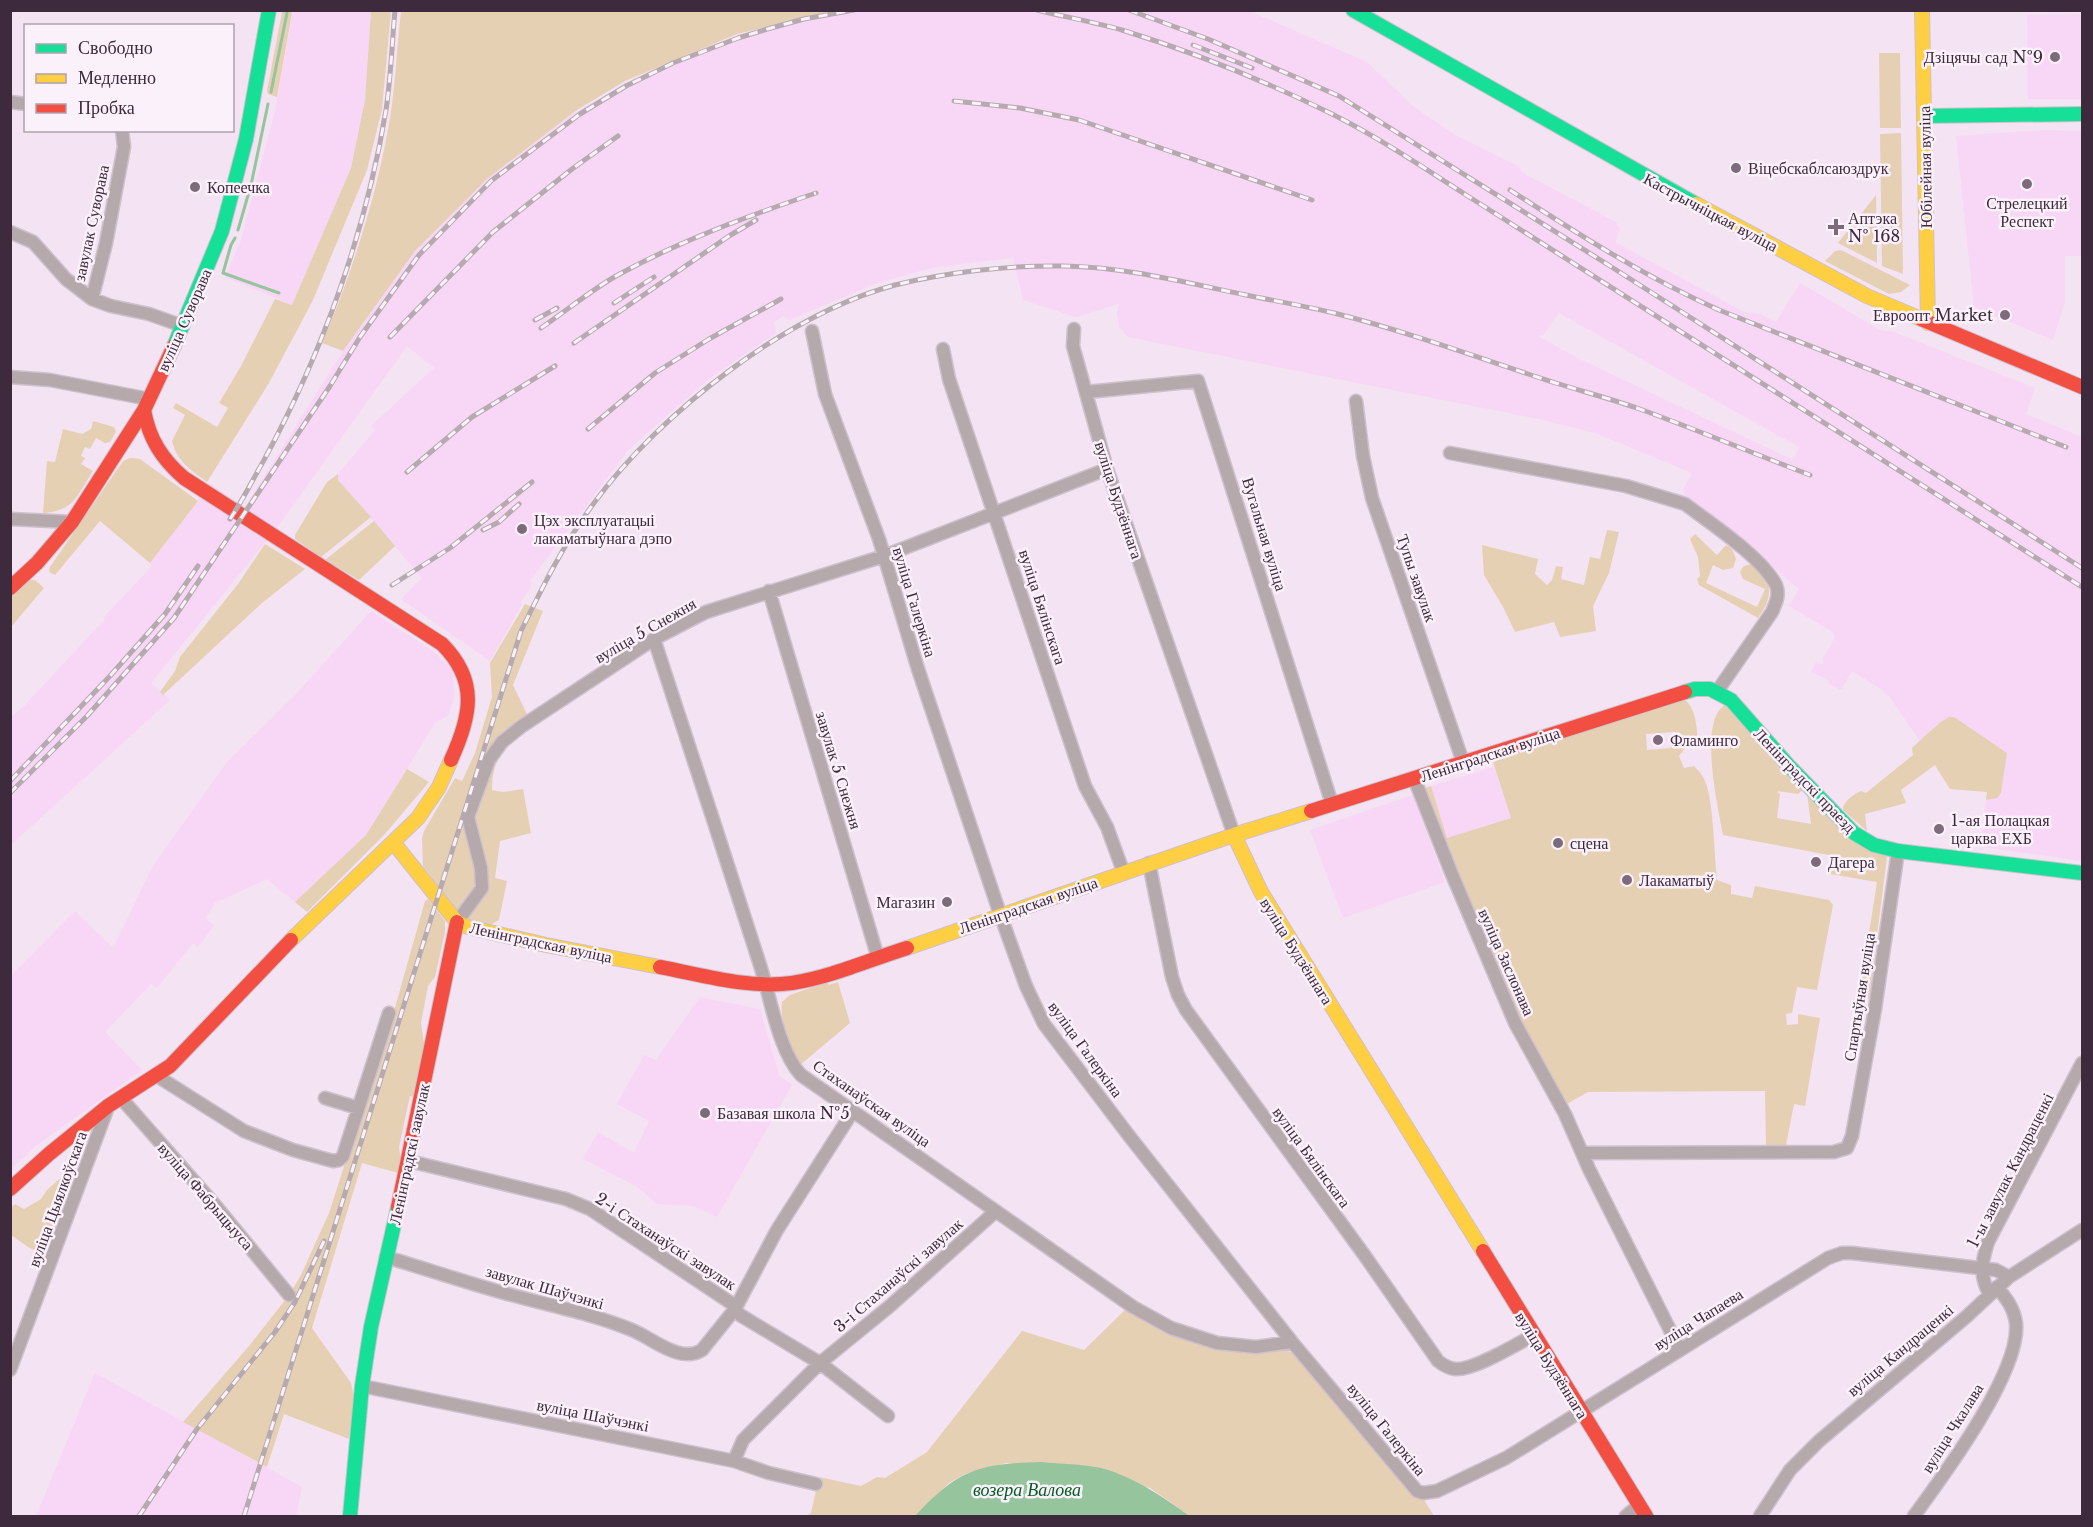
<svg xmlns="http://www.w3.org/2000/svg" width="2093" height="1527" viewBox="0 0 2093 1527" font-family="'Libre Baskerville',serif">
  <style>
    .built { fill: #f7d7f5; fill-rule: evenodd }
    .green { fill: #e6d0b4; fill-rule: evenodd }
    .water { fill: #95c49d }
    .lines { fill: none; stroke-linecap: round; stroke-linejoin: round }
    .stream { stroke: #95c49d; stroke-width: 3 }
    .street-casing { stroke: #cec0cd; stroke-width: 15 }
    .fast-casing { stroke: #cec0cd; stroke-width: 16 }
    .slow-casing { stroke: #cec0cd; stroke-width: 16 }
    .jam-casing { stroke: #cec0cd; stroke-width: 16 }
    .street { stroke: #b6a9ac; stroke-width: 12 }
    .fast { stroke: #16e098; stroke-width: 14 }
    .slow { stroke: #ffcf43; stroke-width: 14 }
    .jam { stroke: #f24e42; stroke-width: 14 }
    .rail-casing { stroke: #b6aab0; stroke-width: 5 }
    .rail { stroke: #fbf1fa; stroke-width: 3; stroke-dasharray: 9; stroke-linecap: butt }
    .poi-dot { fill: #7d6b7c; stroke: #fbf1fa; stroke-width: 2 }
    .labels { text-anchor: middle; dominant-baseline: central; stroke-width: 5; stroke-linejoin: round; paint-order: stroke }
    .poi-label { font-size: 16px; fill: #3d2a3c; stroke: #fbf1fa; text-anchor: start }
    .street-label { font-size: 16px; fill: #3d2a3c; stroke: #fbf1fa }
    .water-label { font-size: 18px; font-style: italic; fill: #045d24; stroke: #fbf1fa }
  </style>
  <rect width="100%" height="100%" fill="#f4e3f2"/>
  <path class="built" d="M 293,11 L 371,11 L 365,100 L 351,168 L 292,305 L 225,277 L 241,240 L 275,111 Z
    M 846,11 L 1249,11 L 1367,62 L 1414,107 L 1455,135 L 1518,166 L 1523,173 L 1616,222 L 1620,229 L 1615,242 L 1744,312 L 1760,314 L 1776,322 L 1800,283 L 1880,330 L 1894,332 L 2035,388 L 2026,414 L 2082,437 L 2082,861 L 1983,847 L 1980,853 L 1987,792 L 1950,789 L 1920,741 L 1889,696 L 1881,689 L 1852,671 L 1841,690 L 1828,683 L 1829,680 L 1811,672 L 1816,662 L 1823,665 L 1823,658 L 1835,638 L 1833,632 L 1789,606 L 1799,589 L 1685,495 L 1683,490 L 1692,473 L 1598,434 L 1538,419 L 1128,337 L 1119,327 L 1117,313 L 1119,304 L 1076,317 L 1023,300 L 1013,258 L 935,267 L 880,282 L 789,320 L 783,316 L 774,322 L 776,333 L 710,378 L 629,449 L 530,581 L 531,587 L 520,603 L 522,604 L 490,661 L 401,599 L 422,578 L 338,480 L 338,474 L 375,430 L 371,426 L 434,368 L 407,346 L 276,529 L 151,683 L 170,700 L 11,845 L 11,717 L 23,707 L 105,619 L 104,617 L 152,566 L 150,563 L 210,484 L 245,507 L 343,351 L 415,251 L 488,178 L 571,115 L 624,84 L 705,47 L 763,29 ZM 1559,313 L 1799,447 L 1793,460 L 1577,358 L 1538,336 L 1544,334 Z
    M 2082,14 L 2082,99 L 2028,99 L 2027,15 Z
    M 2045,130 L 2082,131 L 2082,256 L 2065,256 L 2065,302 L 2053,340 L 1974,307 L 1956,136 Z
    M 371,611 L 433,651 L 453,670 L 454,697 L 449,715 L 435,723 L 366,835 L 295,902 L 267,879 L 215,903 L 206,918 L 214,926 L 198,947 L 193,943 L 157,988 L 151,984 L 105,1032 L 142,1070 L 37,1145 L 11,1169 L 11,976 L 75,911 L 113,948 L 153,866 L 227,762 L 297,693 Z
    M 1494,767 L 1511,818 L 1447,838 L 1431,786 Z
    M 1413,795 L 1445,882 L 1343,918 L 1310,830 Z
    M 700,997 L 760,1009 L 779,1075 L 792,1085 L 717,1217 L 694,1206 L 657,1204 L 636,1186 L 583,1159 L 598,1132 L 634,1153 L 649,1121 L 617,1104 L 644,1055 L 656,1060 Z
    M 95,1373 L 302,1487 L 296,1516 L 36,1516 Z"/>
  <path class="green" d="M 284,10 L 291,11 L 292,13 L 277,97 L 268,94 L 267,91 L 282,12 Z
    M 371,11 L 391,11 L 382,109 L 367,170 L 313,300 L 269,383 L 207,482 C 191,470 177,462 172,441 L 185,415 L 173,408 L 176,403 L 217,427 L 228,408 L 219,403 L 241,366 L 275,299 L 292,305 L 351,168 L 365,100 Z
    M 401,11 L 401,10 L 834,11 L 737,34 L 625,81 L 577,110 L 488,178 L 415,251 L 343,351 L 322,343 C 352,274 380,186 391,111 C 396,78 397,44 401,11 Z
    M 1879,53 L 1900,53 L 1901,128 L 1880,128 Z
    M 1901,133 L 1903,274 L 1882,266 L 1880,134 Z
    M 1876,195 L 1877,263 L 1838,243 Z
    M 1841,250 L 1910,285 L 1901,292 L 1889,294 L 1825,261 L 1835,251 Z
    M 93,421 L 114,427 L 116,432 L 110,442 L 105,443 L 96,438 L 90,449 L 85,447 L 81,456 L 85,458 L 81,464 L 93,471 C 77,495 75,511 43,513 L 47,461 L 55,462 L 63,429 L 82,434 L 91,429 Z
    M 130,458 L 140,459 L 198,501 L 150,563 L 100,521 L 55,575 L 49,572 L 50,567 L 123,461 Z
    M 338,474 L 338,480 L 371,517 L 321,557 L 295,539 L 295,535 L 327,482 Z
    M 374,521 L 395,546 L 359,580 L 325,560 Z
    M 1607,530 L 1619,532 L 1609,573 L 1593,606 L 1596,631 L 1560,637 L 1554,622 L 1515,632 L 1503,607 L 1484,575 L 1482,545 L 1538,559 L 1535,574 L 1547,585 L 1552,580 L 1556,566 L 1563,567 L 1561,579 L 1584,585 L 1590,557 L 1600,559 Z
    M 1695,534 L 1717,555 L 1726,545 L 1732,549 L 1736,559 L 1733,568 L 1723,570 L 1713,565 L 1706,583 L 1757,607 L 1765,589 L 1743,579 L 1740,572 C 1743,566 1745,564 1752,565 C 1773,582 1774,596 1758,618 L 1699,585 L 1697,579 L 1700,576 L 1698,557 L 1690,539 Z
    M 265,544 L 305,569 L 262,603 L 163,695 L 160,692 L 175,671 L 180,657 L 238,584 Z
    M 25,580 L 35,580 L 44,588 L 11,627 L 11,593 Z
    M 525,604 L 543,611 L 513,685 L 533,727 C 507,746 492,755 492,790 L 503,792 L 523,789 L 531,833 L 500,841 L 495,878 L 507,881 L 499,920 L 488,926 L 469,919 L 456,910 L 423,866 L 422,839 L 424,831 L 455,778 L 462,781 L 475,753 L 492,697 L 490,663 Z
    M 1682,698 C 1696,706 1696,724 1698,739 L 1695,745 L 1685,748 L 1679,756 L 1684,768 L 1694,766 C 1697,769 1701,773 1703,777 C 1714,794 1714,856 1717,880 L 1731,885 L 1731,894 L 1752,898 L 1755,886 L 1829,900 L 1833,905 L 1817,990 L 1797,987 L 1792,1013 L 1786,1014 L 1787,1025 L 1798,1024 L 1798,1014 L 1820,1018 L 1805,1106 L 1794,1104 L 1786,1145 L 1781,1147 L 1766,1147 L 1765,1091 L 1588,1092 L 1565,1105 L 1520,1020 L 1429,804 L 1425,788 L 1431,786 L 1447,838 L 1511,818 L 1492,759 ZM 1675,732 L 1678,738 L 1671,748 L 1647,750 L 1646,734 Z
    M 1725,705 L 1803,790 L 1798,794 L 1778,791 L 1778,793 L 1780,794 L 1777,818 L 1811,824 L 1807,794 L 1887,857 L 1869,999 L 1859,997 L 1877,882 L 1830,874 L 1829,855 L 1723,835 C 1718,808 1698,720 1725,705 Z
    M 1949,717 L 1954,717 L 2007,753 L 2001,793 L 1997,798 L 1986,800 L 1987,792 L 1950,789 L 1935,765 L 1901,790 L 1906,803 L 1865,814 L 1867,831 L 1843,810 C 1842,802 1854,794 1861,791 L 1866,793 L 1913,755 L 1912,748 C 1920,741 1940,721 1949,717 Z
    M 407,769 L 429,782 L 384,835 L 307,912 L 295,902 L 366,835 Z
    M 428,899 L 445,921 L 445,932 L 435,977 L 428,986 L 421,1023 L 424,1044 L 415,1097 L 410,1096 L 399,1147 L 401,1163 L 398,1173 L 362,1163 L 312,1328 L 351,1383 L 354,1398 L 349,1439 L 284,1414 L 267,1467 L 183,1422 L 249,1346 L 289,1295 L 301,1275 L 329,1213 L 394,1011 L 425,901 Z
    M 827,982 L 829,985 L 838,982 L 850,1023 L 800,1065 C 792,1052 779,1017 782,1002 L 790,995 Z
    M 74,1172 L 77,1175 L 50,1251 C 37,1257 22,1242 11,1235 L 10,1208 L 15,1204 L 24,1209 L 41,1199 L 47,1190 L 58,1180 L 68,1173 Z
    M 1127,1308 L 1169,1333 L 1279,1349 L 1291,1352 L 1301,1358 L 1412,1495 L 1424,1500 L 1434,1516 L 1190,1516 L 1150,1488 L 1006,1463 L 965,1474 L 949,1483 L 915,1516 L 806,1516 L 811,1513 L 819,1477 L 861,1486 L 877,1477 L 885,1478 L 927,1452 L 1022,1331 L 1084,1350 Z"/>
  <path class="water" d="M 1041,1462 C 1061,1464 1082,1464 1101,1468 C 1135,1477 1162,1497 1190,1516 L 915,1516 C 959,1469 978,1464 1041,1462 Z"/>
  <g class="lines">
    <path class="stream" d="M 271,92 L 287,13
      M 238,230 L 251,185 L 268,104
      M 235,238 L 231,245 L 223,273 L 279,293"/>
    <defs>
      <path id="street" d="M 10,102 L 26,104
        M 10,232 L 33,242 L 66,279 L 92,299 L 111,306 L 149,314 L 183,326
        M 92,299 L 106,243 L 124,147 L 122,130
        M 1074,329 L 1073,346 L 1107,469 L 1234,835
        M 812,331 L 825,394 L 879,539 L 918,669 L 1000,914 L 1026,986 L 1044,1024 L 1130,1137 L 1292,1342 L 1417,1491 L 1423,1493 L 1437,1491 L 1506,1458 L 1828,1258 L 1842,1253 L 1852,1253 L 1996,1270 L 2009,1277
        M 943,349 L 949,379 L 1085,786 L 1107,827 L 1123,871
        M 10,377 L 50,380 L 149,399
        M 1087,392 L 1198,381 L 1332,804
        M 1356,401 L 1363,456 L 1372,498 L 1463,762
        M 1450,453 L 1626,486 L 1685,504 C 1710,523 1762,557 1776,585 C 1780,594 1776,603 1772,612 L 1718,690
        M 10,519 L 72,522
        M 769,591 L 878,958
        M 654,639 C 690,748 725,856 760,965 C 770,996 779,1052 801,1075 L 1133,1307 L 1171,1328 L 1217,1343 L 1256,1347 L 1292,1342
        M 1414,778 L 1451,872 L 1515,1023 L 1565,1114 L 1589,1169 L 1680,1350
        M 1149,863 L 1172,977 L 1178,995 L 1186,1010 L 1365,1256 L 1438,1361 C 1443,1365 1448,1368 1455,1369 C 1473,1371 1517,1344 1534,1335
        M 457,922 L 482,888 L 481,868 L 468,817 L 489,760 L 502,742 L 522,726 L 654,639 L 706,612 L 884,556 L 1107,469
        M 157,1076 L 244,1131 L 293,1150 L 333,1161 L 339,1160 L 343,1156 L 389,1013
        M 121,1098 L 215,1205 L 289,1295
        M 325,1098 L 358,1108
        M 1583,1153 L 1834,1152 L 1847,1148 L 1852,1136 L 1875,1009 L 1898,851
        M 409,1161 L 566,1199 L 590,1209 L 731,1303 L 740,1315 L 820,1363 L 888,1416
        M 386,1257 C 426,1269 465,1282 504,1293 C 547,1305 591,1313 632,1330 C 652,1338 680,1364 702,1350 L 735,1309 L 777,1230 L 853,1111
        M 1989,1293 C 1979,1275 1982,1261 1988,1242 L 2082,1063
        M 10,1370 L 108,1107
        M 362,1386 L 734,1461 L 769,1473 L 816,1484
        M 734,1461 L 743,1440 L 820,1363 L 890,1306 L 996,1211
        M 1626,1516 L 1639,1505
        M 1760,1516 L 1790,1470 L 1819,1441 L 1966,1317 L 2009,1277 L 2082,1230
        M 1914,1516 C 1943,1476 2021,1372 2016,1323 C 2014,1308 2006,1298 1997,1287"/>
      <path id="fast" d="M 1353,10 L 1696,204
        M 1924,116 L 2082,114
        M 174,346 L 222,231 L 246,139 L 269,10
        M 1685,692 L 1695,689 L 1710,689 L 1731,700 L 1789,766 L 1854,833 L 1874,845 L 1898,851 L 2082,873
        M 350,1516 L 362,1386 L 371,1327 L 398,1207"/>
      <path id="slow" d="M 1922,10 L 1928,323
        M 1696,204 L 1867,296 L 1921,319
        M 1234,835 L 1261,892 L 1483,1251
        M 393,842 L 457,922 L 468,927 L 546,945 L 660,967
        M 291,940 L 418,818 L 439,787 L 451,760
        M 907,948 L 1234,835 L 1311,811"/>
      <path id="jam" d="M 1921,319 L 2082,387
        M 144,410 C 149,439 162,459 184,478 L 442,644 C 479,681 471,716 451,760
        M 10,588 L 37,563 L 72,522 L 144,410 L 174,346
        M 1311,811 L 1685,692
        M 660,967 C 703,975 749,989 792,983 C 831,977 869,960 907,948
        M 10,1189 L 49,1154 L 108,1106 L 170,1066 L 291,940
        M 398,1207 L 457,922
        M 1483,1251 L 1646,1516"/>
    </defs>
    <use href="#street" class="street-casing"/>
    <use href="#fast" class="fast-casing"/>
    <use href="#slow" class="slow-casing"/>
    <use href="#jam" class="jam-casing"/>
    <use href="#street" class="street"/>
    <use href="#fast" class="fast"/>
    <use href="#slow" class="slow"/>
    <use href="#jam" class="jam"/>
    <defs>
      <path id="rail" d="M 1037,10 C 1065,17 1094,22 1122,30 C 1193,52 1263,80 1330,113 C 1376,136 1420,165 1463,193 L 2082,587
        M 1129,10 L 1208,39 L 1339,96 L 1610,266 L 2082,568
        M 1193,45 L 1252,68
        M 954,101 L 1020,108 L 1079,120 L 1312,200
        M 1510,190 C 1578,234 1645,277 1719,310 L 2066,447
        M 614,303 L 654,277
        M 535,320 L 557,308
        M 541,328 C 566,311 590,291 616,276 C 679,241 748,216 816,193
        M 390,337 L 493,232 L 572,169 L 618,136
        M 574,343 L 729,236 L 756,220
        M 588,429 L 655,373 L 709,339 L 781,299
        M 407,472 L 472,417 L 555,366
        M 230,519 C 243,500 253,479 264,460 C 323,352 366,231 386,110 C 391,77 392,43 395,10
        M 483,530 L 499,522 L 519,504
        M 392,585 L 450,548 L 532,482
        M 11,780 L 110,676 L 165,614 L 198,566
        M 10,793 L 87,716 L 174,618 L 330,386 L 360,337 L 419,255 L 491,181 L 580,114 L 626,86 L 673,63 L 738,38 L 771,28 L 804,19 L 854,10
        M 139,1516 L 197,1429 L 275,1332 L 295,1302 L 324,1241
        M 244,1516 L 521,631 C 543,586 564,543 594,503 C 660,413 787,314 895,285 C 948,272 1010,265 1064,266 C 1126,267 1187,283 1246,295 C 1275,301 1305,306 1334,313 C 1401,330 1466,353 1531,375 C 1566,387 1602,396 1637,408 C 1695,429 1752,453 1810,475"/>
    </defs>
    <use href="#rail" class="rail-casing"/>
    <use href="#rail" class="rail"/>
  </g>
  <g class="poi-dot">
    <circle cx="2055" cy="57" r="6"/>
    <circle cx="1736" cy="168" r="6"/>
    <circle cx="2027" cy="184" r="6"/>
    <circle cx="195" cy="187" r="6"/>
    <path d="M1833 218h6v6h6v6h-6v6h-6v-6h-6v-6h6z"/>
    <circle cx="2005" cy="315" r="6"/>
    <circle cx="522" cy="529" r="6"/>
    <circle cx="1658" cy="740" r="6"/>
    <circle cx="1939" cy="829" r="6"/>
    <circle cx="1558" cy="843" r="6"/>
    <circle cx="1816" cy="862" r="6"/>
    <circle cx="1627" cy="880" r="6"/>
    <circle cx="947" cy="902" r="6"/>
    <circle cx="705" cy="1113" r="6"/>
  </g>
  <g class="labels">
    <g class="poi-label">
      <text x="2043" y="57" text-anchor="end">Дзіцячы сад №9</text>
      <text x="1748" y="168">Віцебскаблсаюздрук</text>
      <text x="207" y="187">Копеечка</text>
      <text x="2027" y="203" text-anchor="middle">Стрелецкий<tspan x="2027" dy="18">Респект</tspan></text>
      <text x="1848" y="218">Аптэка<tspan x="1848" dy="18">№ 168</tspan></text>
      <text x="1993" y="315" text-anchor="end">Евроопт Market</text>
      <text x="534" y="520">Цэх эксплуатацыі<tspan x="534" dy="18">лакаматыўнага дэпо</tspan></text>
      <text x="1670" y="740">Фламинго</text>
      <text x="1951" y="820">1-ая Полацкая<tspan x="1951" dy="18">царква ЕХБ</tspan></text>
      <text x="1570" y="843">сцена</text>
      <text x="1828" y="862">Дагера</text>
      <text x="1639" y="880">Лакаматыў</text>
      <text x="935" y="902" text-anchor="end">Магазин</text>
      <text x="717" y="1113">Базавая школа №5</text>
    </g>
    <g class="street-label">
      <text transform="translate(1925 167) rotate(-91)">Юбілейная вуліца</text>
      <text transform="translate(1711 212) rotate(28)">Кастрычніцкая вуліца</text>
      <text transform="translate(91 223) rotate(-78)">завулак Суворава</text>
      <text transform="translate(184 320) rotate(-66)">вуліца Суворава</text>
      <text transform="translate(1119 500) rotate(72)">вуліца Будзённага</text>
      <text transform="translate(1265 534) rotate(73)">Вугальная вуліца</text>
      <text transform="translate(1417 578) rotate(71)">Тупы завулак</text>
      <text transform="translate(915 602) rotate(73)">вуліца Галеркіна</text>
      <text transform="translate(1043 607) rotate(72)">вуліца Бялінскага</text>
      <text transform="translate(645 630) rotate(-30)">вуліца 5 Снежня</text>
      <text transform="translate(1490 754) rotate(-18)">Ленінградская вуліца</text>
      <text transform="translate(839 770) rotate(73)">завулак 5 Снежня</text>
      <text transform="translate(1805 780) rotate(46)">Ленінградскі праезд</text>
      <text transform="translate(1028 905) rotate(-19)">Ленінградская вуліца</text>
      <text transform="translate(541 942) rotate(12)">Ленінградская вуліца</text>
      <text transform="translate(1297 951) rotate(58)">вуліца Будзённага</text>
      <text transform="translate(1507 962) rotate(66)">вуліца Заслонава</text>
      <text transform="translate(1859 997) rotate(-81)">Спартыўная вуліца</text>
      <text transform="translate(1086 1049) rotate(54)">вуліца Галеркіна</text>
      <text transform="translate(872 1103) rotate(35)">Стаханаўская вуліца</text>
      <text transform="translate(409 1154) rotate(-78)">Ленінградскі завулак</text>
      <text transform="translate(1312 1157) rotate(54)">вуліца Бялінскага</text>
      <text transform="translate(2010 1170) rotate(-63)">1-ы завулак Кандраценкі</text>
      <text transform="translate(206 1196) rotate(49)">вуліца Фабрыцыуса</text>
      <text transform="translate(57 1199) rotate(-70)">вуліца Цыялкоўскага</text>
      <text transform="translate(666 1241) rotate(33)">2-і Стаханаўскі завулак</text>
      <text transform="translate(898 1275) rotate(-41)">3-і Стаханаўскі завулак</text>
      <text transform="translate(545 1287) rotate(16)">завулак Шаўчэнкі</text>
      <text transform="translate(1698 1319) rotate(-32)">вуліца Чапаева</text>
      <text transform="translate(1900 1350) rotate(-40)">вуліца Кандраценкі</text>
      <text transform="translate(1552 1365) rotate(58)">вуліца Будзённага</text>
      <text transform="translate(593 1415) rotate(11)">вуліца Шаўчэнкі</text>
      <text transform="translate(1952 1428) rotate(-58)">вуліца Чкалава</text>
      <text transform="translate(1387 1429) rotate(51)">вуліца Галеркіна</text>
    </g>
    <g class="water-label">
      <text x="1027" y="1490">возера Валова</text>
    </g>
  </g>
  <rect width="2093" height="1527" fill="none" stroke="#3d2a3c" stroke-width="24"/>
  <rect x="24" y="24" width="210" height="108" fill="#fbf1fa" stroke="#afa1ae" stroke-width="1.5"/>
  <rect x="36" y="44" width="30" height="9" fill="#16e098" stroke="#afa1ae" stroke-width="1.5"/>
  <text x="78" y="54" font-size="18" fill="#3d2a3c">Свободно</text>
  <rect x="36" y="74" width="30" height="9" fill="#ffcf43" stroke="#afa1ae" stroke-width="1.5"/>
  <text x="78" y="84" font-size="18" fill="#3d2a3c">Медленно</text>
  <rect x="36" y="104" width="30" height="9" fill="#f24e42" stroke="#afa1ae" stroke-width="1.5"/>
  <text x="78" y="114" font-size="18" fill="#3d2a3c">Пробка</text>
</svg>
